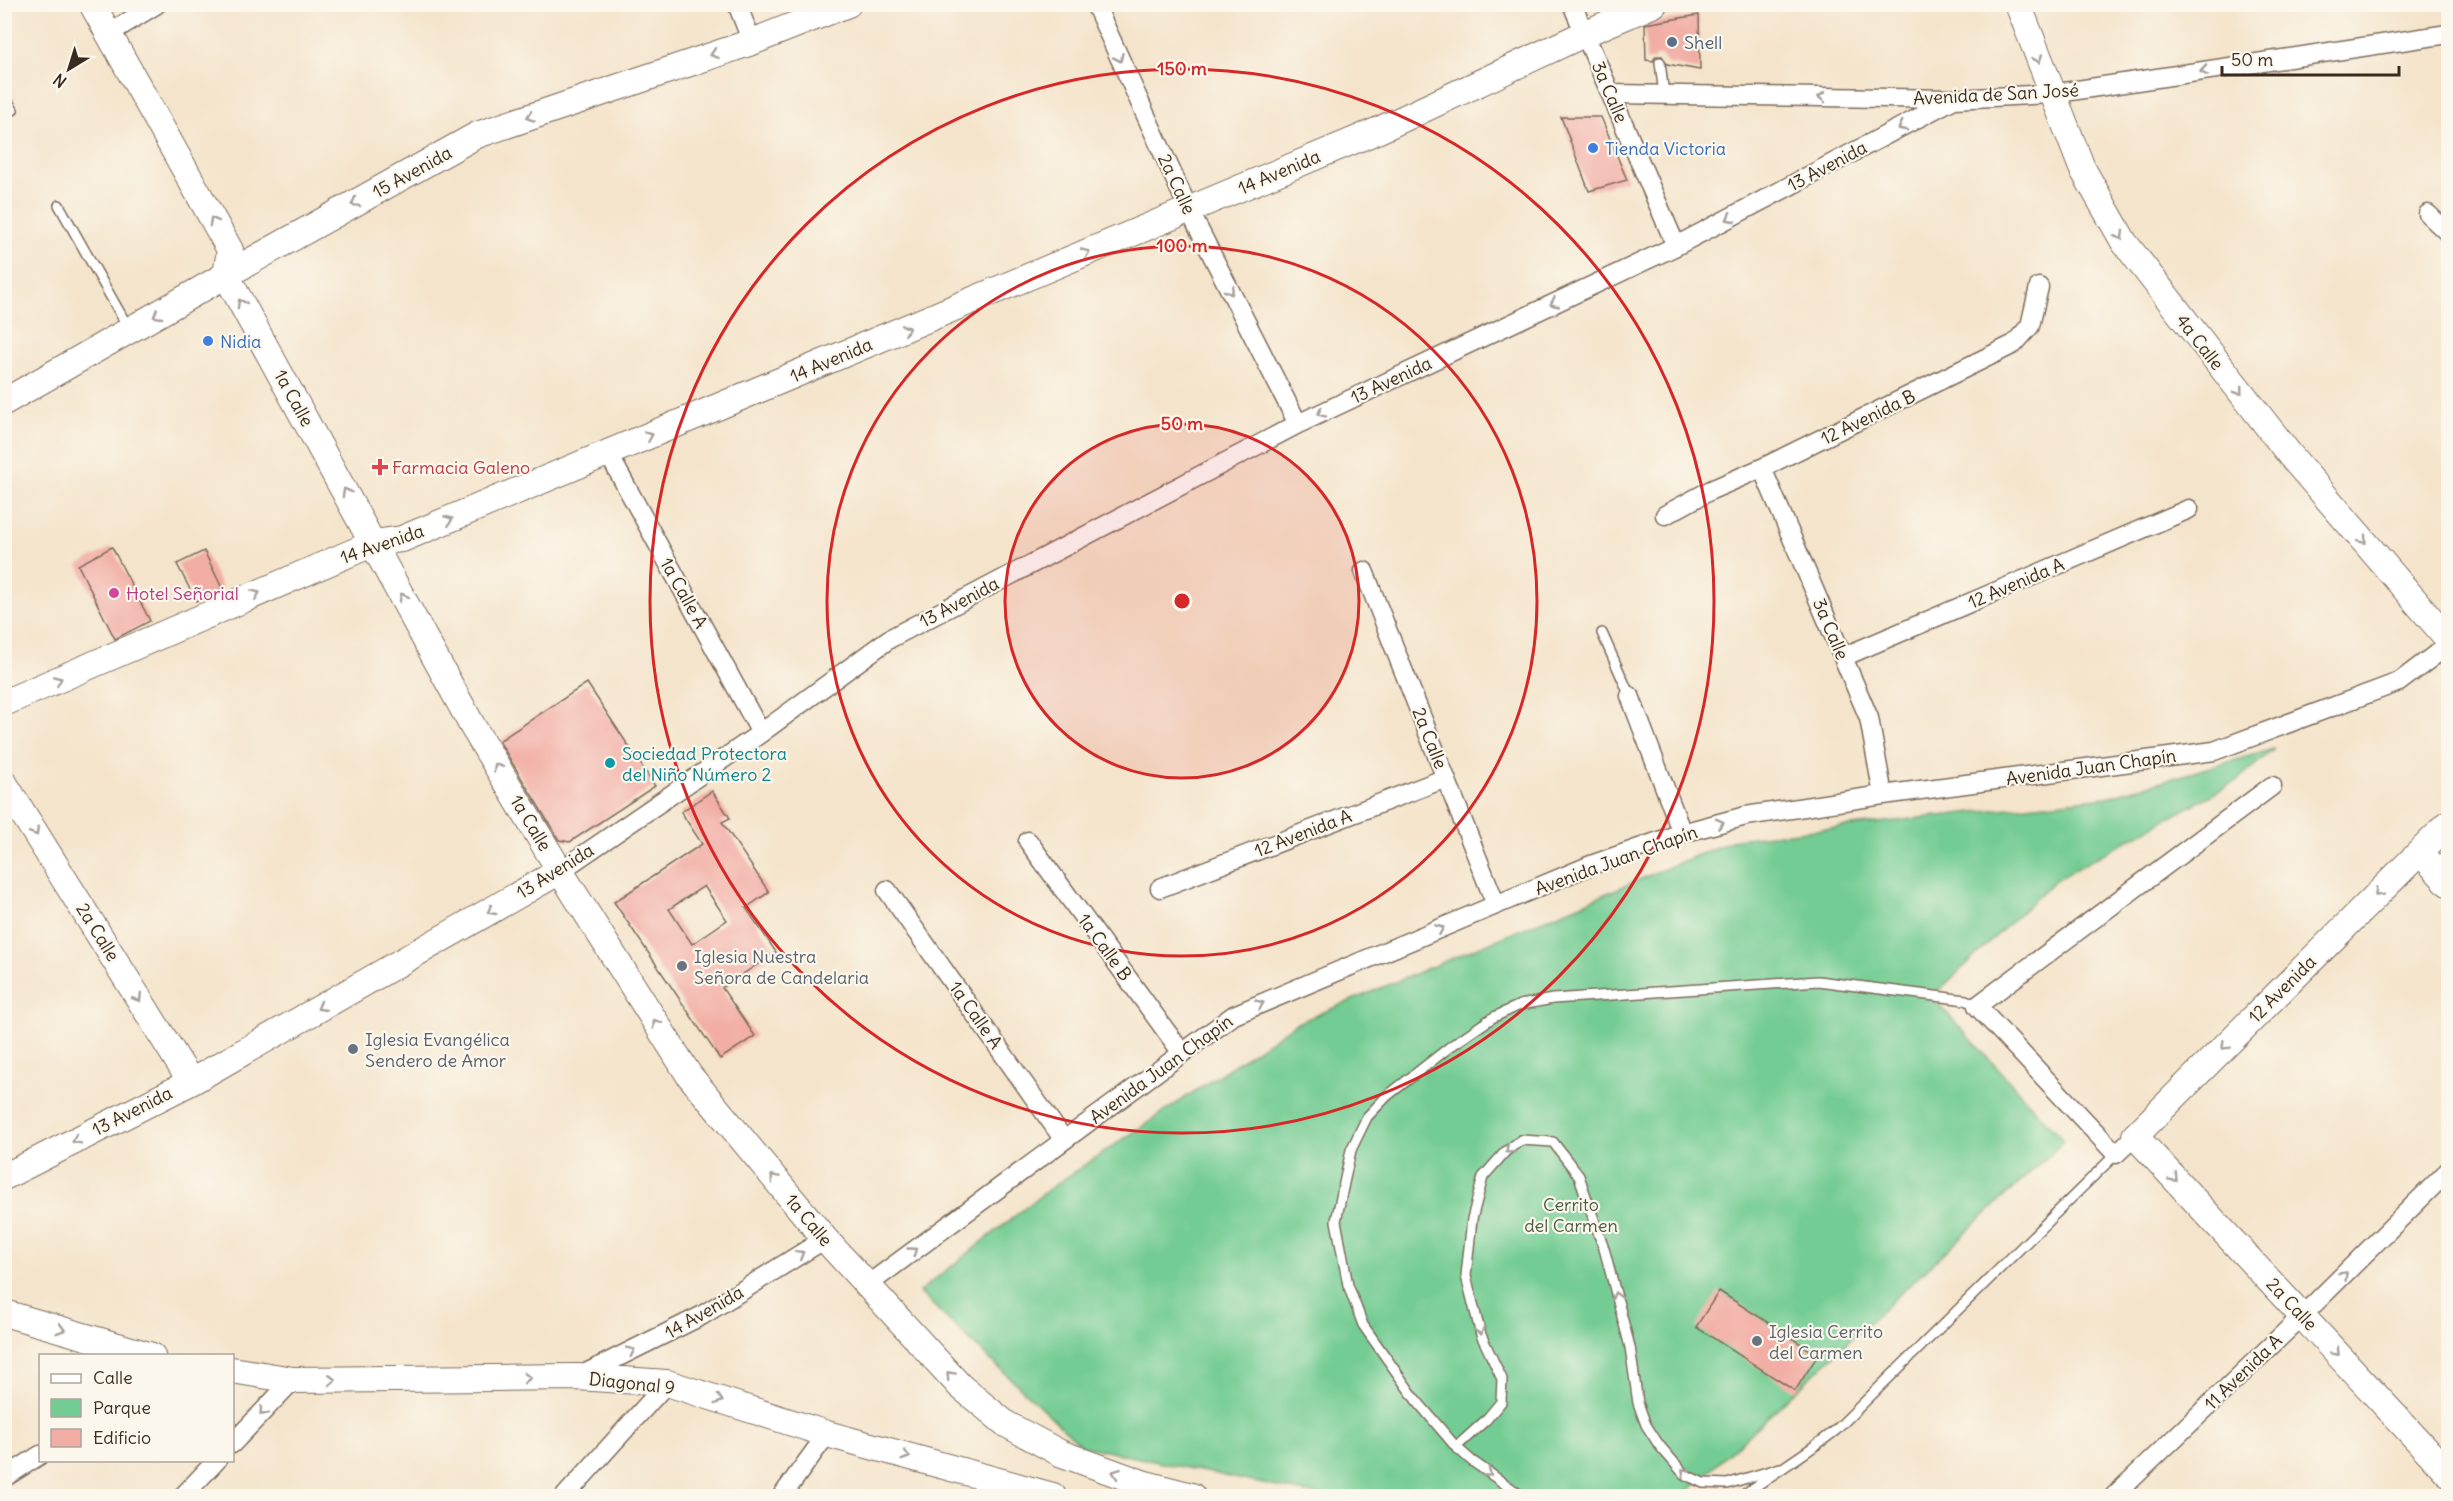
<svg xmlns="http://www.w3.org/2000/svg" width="2453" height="1501" viewBox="0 0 2453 1501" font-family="Delius,sans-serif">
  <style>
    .green { fill: #73cc93; stroke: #577b58; stroke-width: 1.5 }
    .building { fill: #f2ada4; fill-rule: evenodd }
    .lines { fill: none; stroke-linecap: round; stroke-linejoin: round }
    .lane-casing { stroke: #7c6b5b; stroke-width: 12 }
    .street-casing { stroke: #7c6b5b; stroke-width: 21 }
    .secondary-casing { stroke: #7c6b5b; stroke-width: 28 }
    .lane { stroke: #fff; stroke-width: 9 }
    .street { stroke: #fff; stroke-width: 18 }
    .secondary { stroke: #fff; stroke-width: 26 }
    .oneway { stroke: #a79f9a }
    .ring { fill: none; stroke: #d62828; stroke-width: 3 }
    .service-dot { fill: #5c6f8a; stroke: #fbf7ec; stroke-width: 2 }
    .shop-dot { fill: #3f7fe0; stroke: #fbf7ec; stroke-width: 2 }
    .health-dot { fill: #e0444e; stroke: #fbf7ec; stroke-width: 2 }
    .hotel-dot { fill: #d1479c; stroke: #fbf7ec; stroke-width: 2 }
    .culture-dot { fill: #0f9aa8; stroke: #fbf7ec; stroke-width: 2 }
    .worship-dot { fill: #6b7280; stroke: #fbf7ec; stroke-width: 2 }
    .labels { text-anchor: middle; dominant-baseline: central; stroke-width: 4.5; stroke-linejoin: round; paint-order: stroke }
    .service-label { font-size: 18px; fill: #4e5e75; stroke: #fbf7ec; text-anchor: start }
    .street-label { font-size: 18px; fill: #3b2a1e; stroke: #fbf7ec }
    .shop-label { font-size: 18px; fill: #366cbe; stroke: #fbf7ec; text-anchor: start }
    .health-label { font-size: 18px; fill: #be3a42; stroke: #fbf7ec; text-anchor: start }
    .hotel-label { font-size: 18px; fill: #b23c85; stroke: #fbf7ec; text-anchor: start }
    .culture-label { font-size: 18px; fill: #0d838f; stroke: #fbf7ec; text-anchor: start }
    .worship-label { font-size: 18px; fill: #5b616d; stroke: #fbf7ec; text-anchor: start }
    .park-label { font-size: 18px; fill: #4c5b41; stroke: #fbf7ec }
    .centre { fill: #d62828; stroke: #fbf7ec; stroke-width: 3 }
    .ring-label { font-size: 18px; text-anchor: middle; font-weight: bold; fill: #d62828; stroke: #fbf7ec; stroke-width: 4.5; stroke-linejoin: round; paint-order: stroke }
  </style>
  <rect width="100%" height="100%" fill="#fbf7ec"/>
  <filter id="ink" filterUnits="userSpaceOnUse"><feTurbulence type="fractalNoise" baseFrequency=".0167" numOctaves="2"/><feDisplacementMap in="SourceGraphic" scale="12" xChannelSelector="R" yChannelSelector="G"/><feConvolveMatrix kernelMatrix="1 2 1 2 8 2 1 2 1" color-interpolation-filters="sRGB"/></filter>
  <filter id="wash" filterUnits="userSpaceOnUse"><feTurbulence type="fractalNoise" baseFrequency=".008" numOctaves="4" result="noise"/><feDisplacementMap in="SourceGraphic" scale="24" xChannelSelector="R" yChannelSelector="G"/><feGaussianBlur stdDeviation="1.35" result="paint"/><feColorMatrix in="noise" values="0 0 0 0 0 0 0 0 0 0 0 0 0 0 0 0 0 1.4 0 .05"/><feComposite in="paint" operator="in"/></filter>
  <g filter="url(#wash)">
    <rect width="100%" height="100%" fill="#f4e4cb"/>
    <path class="green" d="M 2274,749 L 2235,782 L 2055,880 L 1932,997 L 2064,1141 L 1683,1496 L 1320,1496 L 1082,1446 L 919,1292 L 1049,1189 L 1295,1024 L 1736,839 L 2107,797 Z"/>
    <g id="blocks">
      <path class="building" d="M 1699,15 L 1700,70 L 1667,64 L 1662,56 L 1656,56 L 1653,61 L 1646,60 L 1645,24 Z
        M 1561,117 L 1601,117 L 1627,180 L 1589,191 Z
        M 112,547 L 150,621 L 115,639 L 78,565 Z
        M 204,551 L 222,588 L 196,601 L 177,564 Z
        M 587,683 L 655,786 L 570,842 L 559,840 L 499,741 Z
        M 712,791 L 730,818 L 722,822 L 769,892 L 746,908 L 776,952 L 722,988 L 755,1036 L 720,1059 L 614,902 L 702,844 L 681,812 ZM 704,886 L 727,920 L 692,944 L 669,909 Z
        M 1719,1291 L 1818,1355 L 1795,1391 L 1696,1327 Z"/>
    </g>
  </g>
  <g filter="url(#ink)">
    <use href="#blocks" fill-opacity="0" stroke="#7c6b5b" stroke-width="1.5"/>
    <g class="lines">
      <defs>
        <path id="lane" d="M 1660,62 L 1664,95
          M 4,95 L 13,110
          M 59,205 L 129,329
          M 1602,633 L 1630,696
          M 1456,1447 L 1486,1420 L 1501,1402 L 1502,1379 L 1481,1335 L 1466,1276 L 1472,1219 L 1483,1177 L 1505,1152 L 1521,1140 L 1553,1142 L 1579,1176 L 1605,1252 L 1630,1347 L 1638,1403 L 1646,1425 L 1659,1445 L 1684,1474 L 1703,1483 L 1727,1484 L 1780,1468
          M 1522,1496 L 1472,1461 L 1456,1447 L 1416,1400 L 1363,1325 L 1348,1285 L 1336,1221 L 1351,1150 L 1367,1117 L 1387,1096 L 1451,1046 L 1492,1018 L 1520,1005 L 1553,999 L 1818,981 L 1966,1000 L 1977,1006
          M 1742,1496 C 1773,1473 1806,1454 1836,1430 L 2116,1154"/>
        <path id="street" d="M 737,4 L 752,42
          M 1095,4 L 1189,210 L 1298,424
          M 1572,4 L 1676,246
          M 108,34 L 157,4
          M 1611,94 L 1954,99 L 2051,94 L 2448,34
          M 2428,214 L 2448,233
          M 608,453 L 761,733
          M 1762,468 L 1869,718 L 1883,795
          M 1665,515 L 1711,490 L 1762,468 L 2014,344 L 2030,326 L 2039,287
          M 1364,571 L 1496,905
          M 1843,657 L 2189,509
          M 1630,696 L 1682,833
          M 1028,841 L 1182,1053
          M 560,871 L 761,733 L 889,639 L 1298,424 L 1676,246 L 1954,99
          M 1160,888 L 1446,778
          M 887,890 L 1064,1140
          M 2135,1136 L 2116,1154 L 1977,1006 L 2272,786
          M 866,1286 L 1234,1015 L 1591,865 L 1682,833 L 1746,816 L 1883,795 L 2214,751 L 2399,682 L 2448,645
          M 580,1376 L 701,1316 L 825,1239
          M 232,1444 L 293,1380
          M 4,1478 L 40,1455
          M 183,1496 L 217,1460
          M 565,1496 L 667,1383
          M 782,1496 L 827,1434
          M 2114,1496 L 2302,1316 L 2448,1171"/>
        <path id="secondary" d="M 92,4 L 230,250 L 226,275 L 473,727 L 560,871 L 689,1075 L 825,1239 L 960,1386 L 1006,1424 L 1060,1453 L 1142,1483 L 1192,1496
          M 2018,4 L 2082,168 L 2124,242 L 2290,455 L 2448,639
          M 4,402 L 226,275 L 477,135 L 752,42 L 848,4
          M 4,703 L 374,543 L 402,539 L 1379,130 L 1586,33 L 1654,4
          M 4,783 L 191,1082
          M 2448,824 L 2135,1136 L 2448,1473
          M 2420,852 L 2448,883
          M 4,1177 L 191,1082 L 560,871
          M 4,1313 L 152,1356
          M 232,1370 L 293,1380 L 578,1377 L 667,1383 L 827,1434 L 1053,1496"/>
      </defs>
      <use href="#lane" class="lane-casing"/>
      <use href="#street" class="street-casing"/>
      <use href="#secondary" class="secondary-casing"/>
      <use href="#lane" class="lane"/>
      <use href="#street" class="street"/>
      <use href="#secondary" class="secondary"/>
    </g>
    <defs><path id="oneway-chevron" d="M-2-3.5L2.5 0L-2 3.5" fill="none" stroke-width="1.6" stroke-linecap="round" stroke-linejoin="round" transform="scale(1.5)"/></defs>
    <g class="oneway">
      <use href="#oneway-chevron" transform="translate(714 54) rotate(161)"/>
      <use href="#oneway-chevron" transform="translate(1119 58) rotate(66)"/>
      <use href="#oneway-chevron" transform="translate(2038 59) rotate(70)"/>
      <use href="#oneway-chevron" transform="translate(2204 71) rotate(171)"/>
      <use href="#oneway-chevron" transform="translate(1822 97) rotate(-179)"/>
      <use href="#oneway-chevron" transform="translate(530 117) rotate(161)"/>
      <use href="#oneway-chevron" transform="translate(1902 127) rotate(152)"/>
      <use href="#oneway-chevron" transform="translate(355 203) rotate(151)"/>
      <use href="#oneway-chevron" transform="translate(1730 218) rotate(152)"/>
      <use href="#oneway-chevron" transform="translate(213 221) rotate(-119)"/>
      <use href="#oneway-chevron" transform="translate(2120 236) rotate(59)"/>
      <use href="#oneway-chevron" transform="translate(1086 253) rotate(-23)"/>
      <use href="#oneway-chevron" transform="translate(1230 291) rotate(63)"/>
      <use href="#oneway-chevron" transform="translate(241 303) rotate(-119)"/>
      <use href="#oneway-chevron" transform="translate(1554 303) rotate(155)"/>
      <use href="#oneway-chevron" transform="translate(157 315) rotate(149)"/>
      <use href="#oneway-chevron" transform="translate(906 329) rotate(-23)"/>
      <use href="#oneway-chevron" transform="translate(2239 391) rotate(51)"/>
      <use href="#oneway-chevron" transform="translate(1321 413) rotate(155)"/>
      <use href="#oneway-chevron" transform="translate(649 436) rotate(-23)"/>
      <use href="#oneway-chevron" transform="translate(346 492) rotate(-119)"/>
      <use href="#oneway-chevron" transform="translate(449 520) rotate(-23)"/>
      <use href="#oneway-chevron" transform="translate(2363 540) rotate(49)"/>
      <use href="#oneway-chevron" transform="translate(256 594) rotate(-23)"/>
      <use href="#oneway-chevron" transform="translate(403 597) rotate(-118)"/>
      <use href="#oneway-chevron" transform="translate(58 680) rotate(-23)"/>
      <use href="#oneway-chevron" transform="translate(497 767) rotate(-121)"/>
      <use href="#oneway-chevron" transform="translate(1720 823) rotate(-14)"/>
      <use href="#oneway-chevron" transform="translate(35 832) rotate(58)"/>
      <use href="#oneway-chevron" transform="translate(2378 893) rotate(135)"/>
      <use href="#oneway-chevron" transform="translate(491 911) rotate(150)"/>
      <use href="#oneway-chevron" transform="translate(1440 929) rotate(-23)"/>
      <use href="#oneway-chevron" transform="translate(138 998) rotate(58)"/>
      <use href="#oneway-chevron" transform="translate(1260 1004) rotate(-23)"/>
      <use href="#oneway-chevron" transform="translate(321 1007) rotate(150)"/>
      <use href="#oneway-chevron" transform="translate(656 1023) rotate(-122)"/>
      <use href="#oneway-chevron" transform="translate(2225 1046) rotate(135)"/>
      <use href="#oneway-chevron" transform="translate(76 1140) rotate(153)"/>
      <use href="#oneway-chevron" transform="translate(1509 1150) rotate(140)"/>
      <use href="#oneway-chevron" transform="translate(774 1178) rotate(-130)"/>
      <use href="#oneway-chevron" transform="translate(2174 1178) rotate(47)"/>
      <use href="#oneway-chevron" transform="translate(913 1251) rotate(-36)"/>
      <use href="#oneway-chevron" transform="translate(800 1254) rotate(-32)"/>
      <use href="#oneway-chevron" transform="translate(2344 1275) rotate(-45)"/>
      <use href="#oneway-chevron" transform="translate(1616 1296) rotate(-104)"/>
      <use href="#oneway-chevron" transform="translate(61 1329) rotate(16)"/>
      <use href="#oneway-chevron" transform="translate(1480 1331) rotate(72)"/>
      <use href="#oneway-chevron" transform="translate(631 1351) rotate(-26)"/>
      <use href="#oneway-chevron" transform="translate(2336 1352) rotate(47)"/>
      <use href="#oneway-chevron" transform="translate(950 1375) rotate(-133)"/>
      <use href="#oneway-chevron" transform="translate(527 1378) rotate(-1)"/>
      <use href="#oneway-chevron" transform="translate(332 1380) rotate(-1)"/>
      <use href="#oneway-chevron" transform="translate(719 1400) rotate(18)"/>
      <use href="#oneway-chevron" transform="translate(263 1412) rotate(133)"/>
      <use href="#oneway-chevron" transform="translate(906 1456) rotate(16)"/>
      <use href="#oneway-chevron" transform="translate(1685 1472) rotate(-137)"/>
      <use href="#oneway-chevron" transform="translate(1116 1473) rotate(-160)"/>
      <use href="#oneway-chevron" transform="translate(1488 1473) rotate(36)"/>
    </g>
  </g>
  <circle cx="1182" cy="601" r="177" fill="#d62828" fill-opacity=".12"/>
  <g class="ring">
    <circle cx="1182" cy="601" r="177"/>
    <circle cx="1182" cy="601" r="355"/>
    <circle cx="1182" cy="601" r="532"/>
  </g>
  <circle class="service-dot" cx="1672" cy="42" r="6"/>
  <g class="shop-dot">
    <circle cx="1593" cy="148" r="6"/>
    <circle cx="208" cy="341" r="6"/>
  </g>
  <path class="health-dot" d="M377 458h6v6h6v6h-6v6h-6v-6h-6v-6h6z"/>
  <circle class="hotel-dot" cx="114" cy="593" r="6"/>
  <circle class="culture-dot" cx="610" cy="763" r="6"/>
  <g class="worship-dot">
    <circle cx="682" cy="966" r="6"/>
    <circle cx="353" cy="1049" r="6"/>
    <circle cx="1757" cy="1341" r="6"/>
  </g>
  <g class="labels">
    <g class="service-label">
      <text x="1684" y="42">Shell</text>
    </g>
    <g class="street-label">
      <text transform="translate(1610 92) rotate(67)">3a Calle</text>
      <text transform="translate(1996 94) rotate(-3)">Avenida de San José</text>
      <text transform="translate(1827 166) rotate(-28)">13 Avenida</text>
      <text transform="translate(412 172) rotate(-29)">15 Avenida</text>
      <text transform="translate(1279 172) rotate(-23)">14 Avenida</text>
      <text transform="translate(1177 184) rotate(65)">2a Calle</text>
      <text transform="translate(2200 342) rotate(52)">4a Calle</text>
      <text transform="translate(831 360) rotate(-23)">14 Avenida</text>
      <text transform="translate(1391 380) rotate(-25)">13 Avenida</text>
      <text transform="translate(294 398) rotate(61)">1a Calle</text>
      <text transform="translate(1868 417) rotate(-26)">12 Avenida B</text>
      <text transform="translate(382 544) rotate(-19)">14 Avenida</text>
      <text transform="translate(2016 583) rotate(-23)">12 Avenida A</text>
      <text transform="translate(684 593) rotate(61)">1a Calle A</text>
      <text transform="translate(959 602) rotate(-28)">13 Avenida</text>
      <text transform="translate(1831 629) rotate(67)">3a Calle</text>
      <text transform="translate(1430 738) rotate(68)">2a Calle</text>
      <text transform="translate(2091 767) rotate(-8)">Avenida Juan Chapín</text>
      <text transform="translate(531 823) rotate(59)">1a Calle</text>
      <text transform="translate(1303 833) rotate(-21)">12 Avenida A</text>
      <text transform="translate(1616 860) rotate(-20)">Avenida Juan Chapín</text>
      <text transform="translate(555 871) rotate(-32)">13 Avenida</text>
      <text transform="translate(98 932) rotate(58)">2a Calle</text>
      <text transform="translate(1105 947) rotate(54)">1a Calle B</text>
      <text transform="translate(2282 989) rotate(-45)">12 Avenida</text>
      <text transform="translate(976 1015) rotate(55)">1a Calle A</text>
      <text transform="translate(1161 1069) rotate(-36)">Avenida Juan Chapín</text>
      <text transform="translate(132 1111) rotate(-27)">13 Avenida</text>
      <text transform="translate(809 1220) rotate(50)">1a Calle</text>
      <text transform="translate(2292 1304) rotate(47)">2a Calle</text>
      <text transform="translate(704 1312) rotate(-30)">14 Avenida</text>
      <text transform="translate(2243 1372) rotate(-44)">11 Avenida A</text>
      <text transform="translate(632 1383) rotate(6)">Diagonal 9</text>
    </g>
    <g class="shop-label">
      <text x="1605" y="148">Tienda Victoria</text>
      <text x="220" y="341">Nidia</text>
    </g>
    <g class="health-label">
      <text x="392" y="467">Farmacia Galeno</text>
    </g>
    <g class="hotel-label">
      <text x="126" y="593">Hotel Señorial</text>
    </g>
    <g class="culture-label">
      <text x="622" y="753">Sociedad Protectora<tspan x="622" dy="21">del Niño Número 2</tspan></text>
    </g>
    <g class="worship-label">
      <text x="694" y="956">Iglesia Nuestra<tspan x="694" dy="21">Señora de Candelaria</tspan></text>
      <text x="365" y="1039">Iglesia Evangélica<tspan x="365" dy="21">Sendero de Amor</tspan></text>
      <text x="1769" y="1331">Iglesia Cerrito<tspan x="1769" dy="21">del Carmen</tspan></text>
    </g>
    <g class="park-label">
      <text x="1571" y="1204">Cerrito<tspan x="1571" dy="21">del Carmen</tspan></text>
    </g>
  </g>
  <circle cx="1182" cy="601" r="9" class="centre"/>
  <g class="ring-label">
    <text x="1182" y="75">150 m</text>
    <text x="1182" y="252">100 m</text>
    <text x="1182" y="430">50 m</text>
  </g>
  <rect width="2453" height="1501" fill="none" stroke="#fbf7ec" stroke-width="24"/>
  <rect x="39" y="1354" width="195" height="108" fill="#fbf7ec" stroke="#aea59a" stroke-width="1.5"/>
  <rect x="51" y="1374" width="30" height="9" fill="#ffffff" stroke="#aea59a" stroke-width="1.5"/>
  <text x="93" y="1384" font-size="18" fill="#3b2a1e">Calle</text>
  <rect x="51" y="1399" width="30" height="18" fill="#73cc93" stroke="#aea59a" stroke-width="1.5"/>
  <text x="93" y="1414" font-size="18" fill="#3b2a1e">Parque</text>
  <rect x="51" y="1429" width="30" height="18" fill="#f2ada4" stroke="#aea59a" stroke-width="1.5"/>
  <text x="93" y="1444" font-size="18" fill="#3b2a1e">Edificio</text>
  <g transform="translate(69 69) rotate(218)" stroke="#fbf7ec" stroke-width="4.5" paint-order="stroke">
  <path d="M0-4.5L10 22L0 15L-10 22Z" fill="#3b2a1e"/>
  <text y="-9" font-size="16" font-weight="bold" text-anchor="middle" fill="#3b2a1e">N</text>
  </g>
  <path d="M2222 66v9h177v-9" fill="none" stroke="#3b2a1e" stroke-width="3"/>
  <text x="2231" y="66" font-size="18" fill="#3b2a1e" stroke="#fbf7ec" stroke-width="4.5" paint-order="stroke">50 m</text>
</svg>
